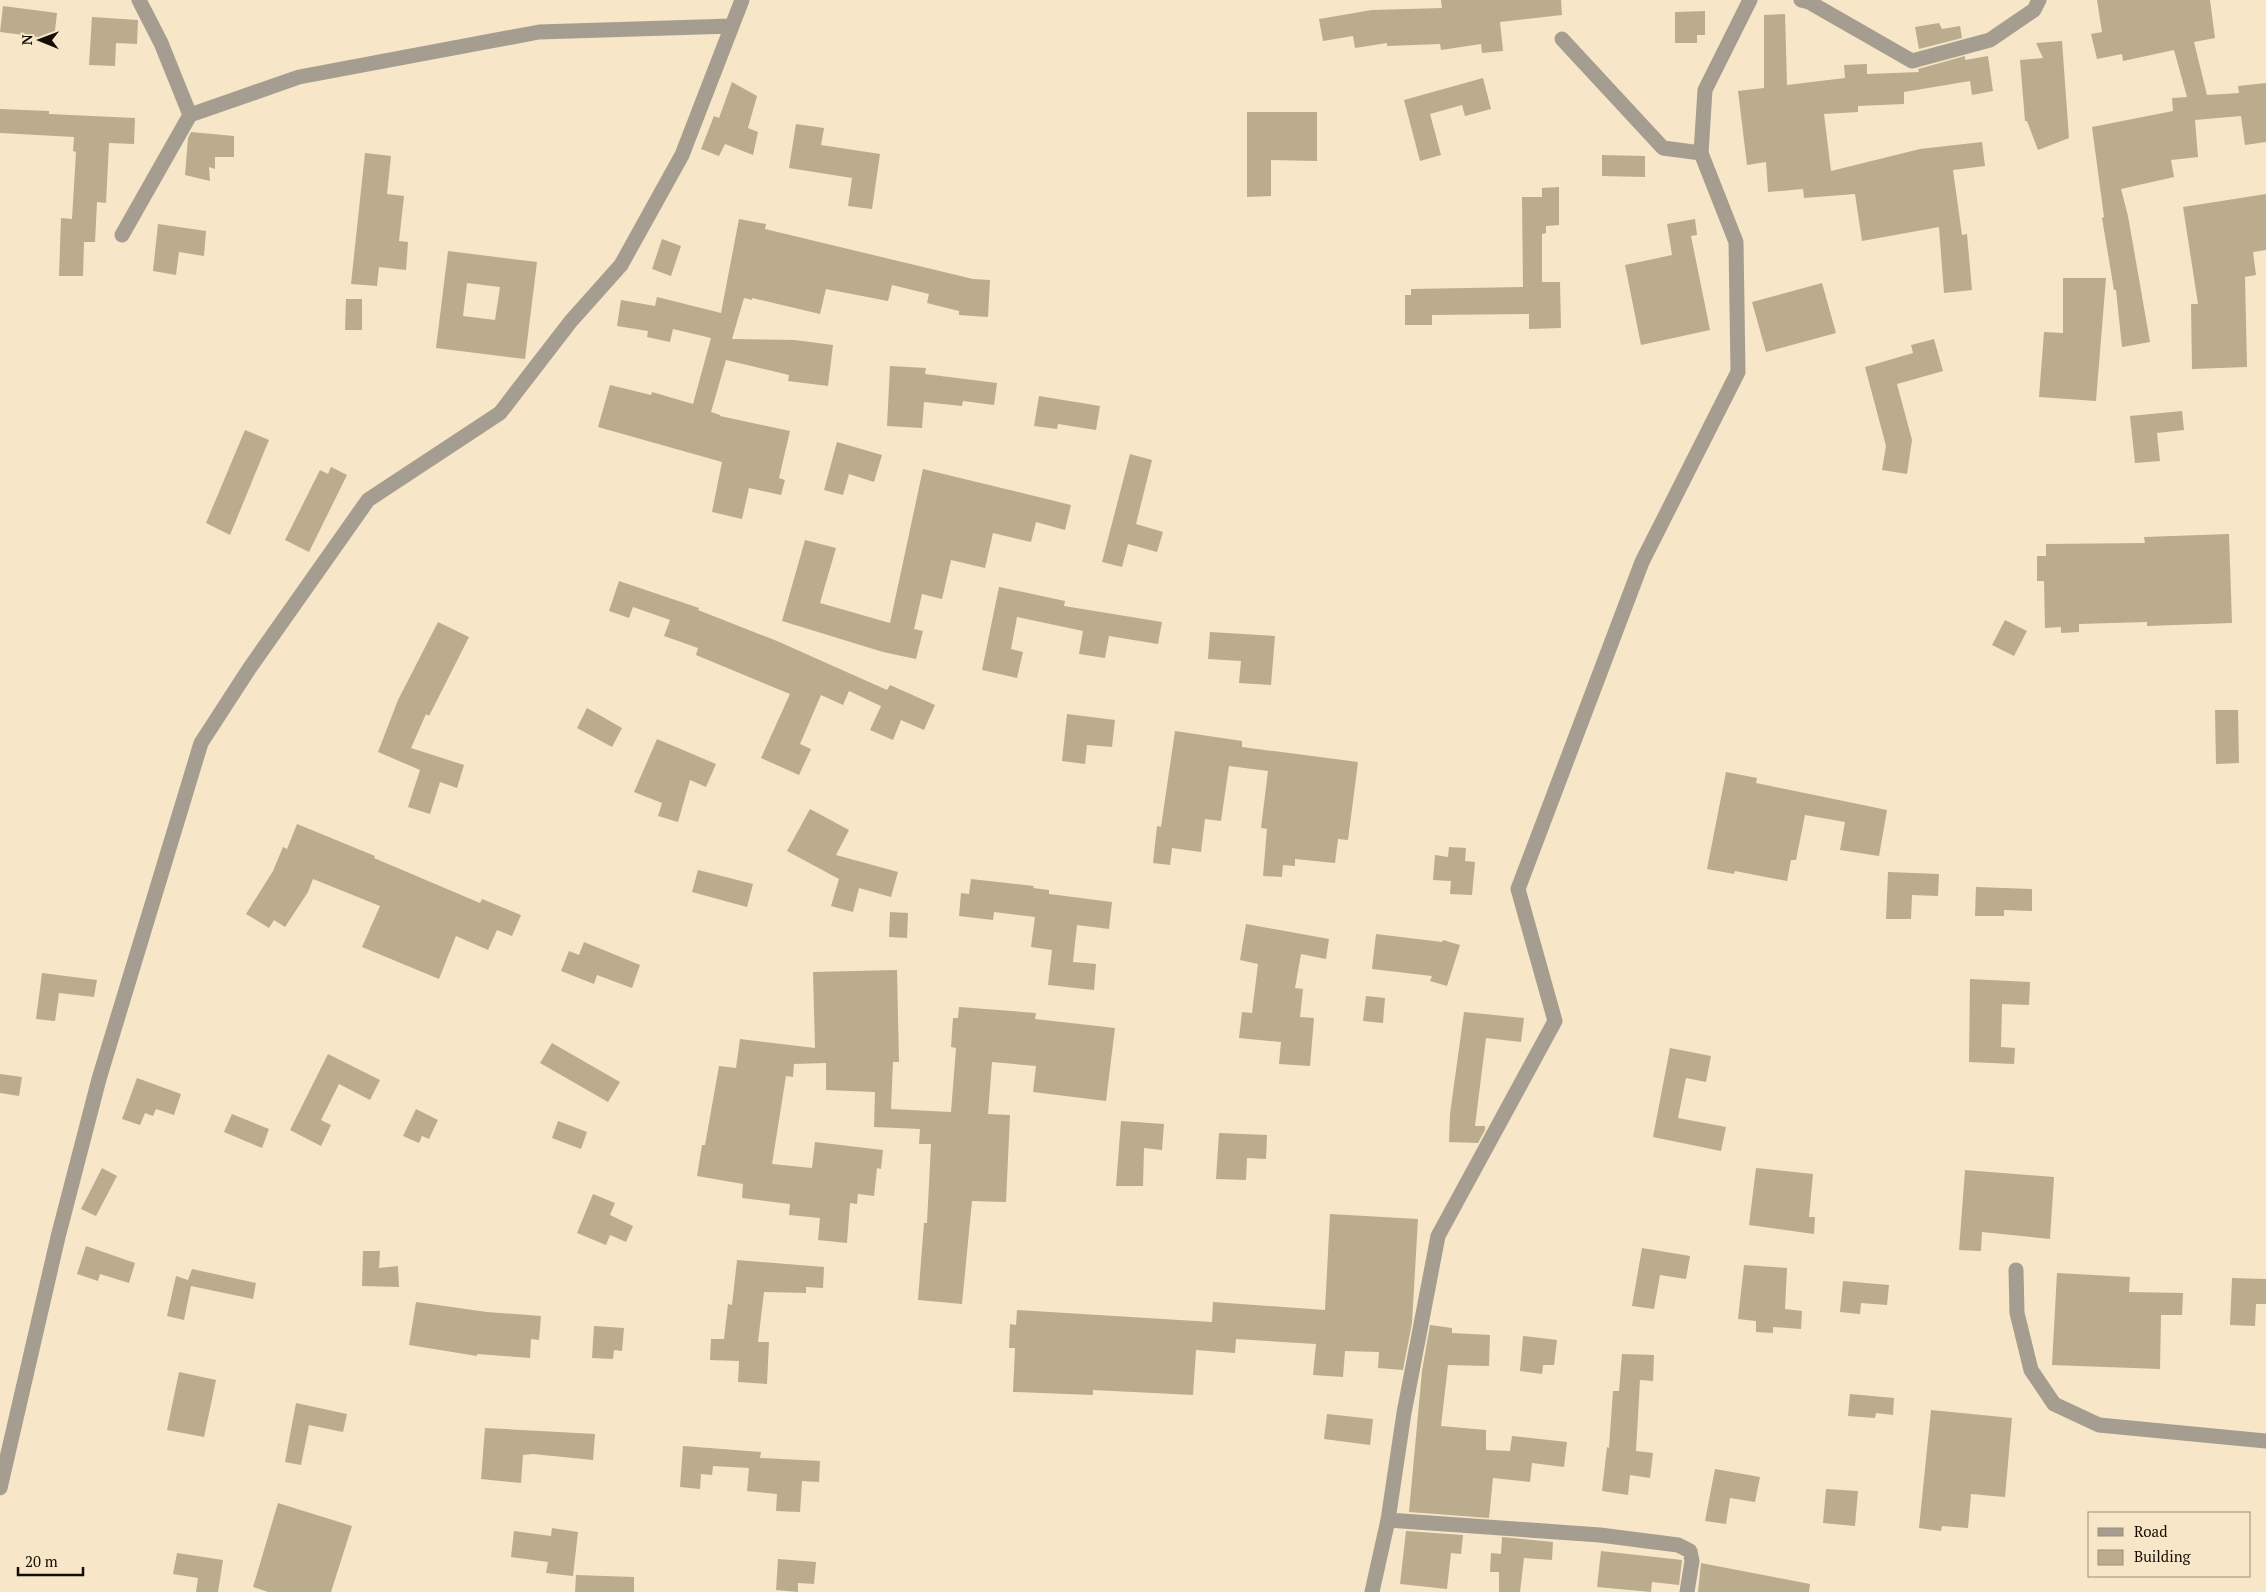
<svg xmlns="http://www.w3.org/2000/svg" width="2266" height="1592" viewBox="0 0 2266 1592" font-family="'PT Serif',serif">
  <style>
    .building { fill: #bcac8e; fill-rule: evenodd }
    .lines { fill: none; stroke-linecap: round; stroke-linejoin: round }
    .street { stroke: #a49d90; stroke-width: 15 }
  </style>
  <rect width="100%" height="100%" fill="#f7e6c7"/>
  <path class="building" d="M 1441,0 L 1561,0 L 1562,15 L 1500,22 L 1503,51 L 1482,53 L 1481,44 L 1441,50 L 1440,44 L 1387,46 L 1387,43 L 1355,48 L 1353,36 L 1323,41 L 1319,19 L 1372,10 L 1442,8 Z
    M 2097,0 L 2210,0 L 2215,38 L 2194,42 L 2207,95 L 2239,93 L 2238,86 L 2266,83 L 2266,142 L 2245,145 L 2241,116 L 2195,120 L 2198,157 L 2171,160 L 2174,177 L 2121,189 L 2128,216 L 2150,342 L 2122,347 L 2116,290 L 2114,290 L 2102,218 L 2104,217 L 2092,127 L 2173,111 L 2172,98 L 2187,97 L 2174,50 L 2123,61 L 2122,54 L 2097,59 L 2091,34 L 2102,32 Z
    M 3,6 L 57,13 L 54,39 L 0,32 Z
    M 1705,11 L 1705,35 L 1697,35 L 1697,43 L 1675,43 L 1675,12 Z
    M 1785,14 L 1787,85 L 1845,78 L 1844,65 L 1867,64 L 1867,74 L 1919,72 L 1918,69 L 1965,56 L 1965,60 L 1988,56 L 1993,91 L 1972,95 L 1970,81 L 1904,92 L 1904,104 L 1858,106 L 1858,112 L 1824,114 L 1831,171 L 1920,149 L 1982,142 L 1985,166 L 1953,170 L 1962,235 L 1967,234 L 1972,290 L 1944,293 L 1939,227 L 1862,241 L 1855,194 L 1804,198 L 1803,189 L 1768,192 L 1766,162 L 1747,165 L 1738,91 L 1764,88 L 1764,15 Z
    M 92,17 L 138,20 L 137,44 L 116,43 L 115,66 L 89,65 Z
    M 1939,23 L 1942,29 L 1960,26 L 1962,38 L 1919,49 L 1915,27 Z
    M 2062,41 L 2069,138 L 2038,150 L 2027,121 L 2025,121 L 2020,60 L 2043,58 L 2036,43 Z
    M 1483,78 L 1491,109 L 1465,116 L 1462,105 L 1430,114 L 1441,155 L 1420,161 L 1404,100 Z
    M 732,82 L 757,96 L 748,128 L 758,132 L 753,155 L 725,144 L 719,156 L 701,149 L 714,116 L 719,118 Z
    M 0,109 L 49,111 L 49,114 L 135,118 L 134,144 L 109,143 L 106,203 L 97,202 L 95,242 L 84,242 L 83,276 L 59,276 L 61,218 L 72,219 L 76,152 L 73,151 L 74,137 L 0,133 Z
    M 1247,112 L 1317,112 L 1317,161 L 1271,160 L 1271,196 L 1247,197 Z
    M 796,124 L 824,128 L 821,145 L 880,154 L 872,209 L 848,206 L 852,178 L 789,168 Z
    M 191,132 L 234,136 L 234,157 L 215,157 L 215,169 L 209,167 L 210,181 L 185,175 L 188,138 Z
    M 365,153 L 391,156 L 387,194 L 404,196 L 399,241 L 408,242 L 406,270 L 379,267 L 377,286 L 351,284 Z
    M 1602,155 L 1645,156 L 1645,177 L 1602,176 Z
    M 1559,187 L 1559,225 L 1546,226 L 1546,233 L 1542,234 L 1542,282 L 1560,282 L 1561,328 L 1529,329 L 1529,314 L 1432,315 L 1432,325 L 1405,325 L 1405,295 L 1411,295 L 1411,289 L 1523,287 L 1522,197 L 1542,197 L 1542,188 Z
    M 2266,194 L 2266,250 L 2253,252 L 2256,275 L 2245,277 L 2247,367 L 2192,369 L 2191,304 L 2198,304 L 2183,207 Z
    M 739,219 L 766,224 L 765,229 L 973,279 L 990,280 L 988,317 L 959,315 L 959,311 L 927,303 L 929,294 L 892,285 L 888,301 L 826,289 L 820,314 L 752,298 L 752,300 L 744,298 L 732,339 L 795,340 L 833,345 L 828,386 L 788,381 L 789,375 L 726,360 L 711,412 L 720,415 L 720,416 L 790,431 L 779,478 L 785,480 L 781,495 L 749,488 L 742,519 L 712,512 L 722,462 L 598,427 L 610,385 L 651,395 L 652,392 L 693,404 L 711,338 L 673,329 L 670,342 L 647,337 L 648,331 L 617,326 L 621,300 L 655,306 L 657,297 L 721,313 Z
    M 1695,219 L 1697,235 L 1691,236 L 1710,330 L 1641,345 L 1625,265 L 1672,255 L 1667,224 Z
    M 158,224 L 206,231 L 204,256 L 179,252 L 176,275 L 153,271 Z
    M 662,239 L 681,246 L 671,276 L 652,269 Z
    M 448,251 L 537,262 L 525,359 L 436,348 ZM 467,283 L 500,287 L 495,320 L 463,316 Z
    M 2063,278 L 2106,278 L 2096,401 L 2039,397 L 2044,332 L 2063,333 Z
    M 1822,283 L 1836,333 L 1766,352 L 1752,302 Z
    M 346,299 L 362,299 L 362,330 L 345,330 Z
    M 1934,339 L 1943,371 L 1897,384 L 1912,440 L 1907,474 L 1882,470 L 1886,446 L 1865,367 L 1913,353 L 1911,345 Z
    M 890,366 L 926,368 L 925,374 L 997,383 L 994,405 L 963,401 L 962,406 L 924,402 L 922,428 L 887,426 Z
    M 1039,396 L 1100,406 L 1096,430 L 1058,424 L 1057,429 L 1034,426 Z
    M 2182,411 L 2184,430 L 2157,433 L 2160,461 L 2135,463 L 2130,416 Z
    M 245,430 L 269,440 L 230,535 L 206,523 Z
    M 837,442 L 882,455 L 874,482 L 849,474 L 843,495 L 824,490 Z
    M 1130,454 L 1152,460 L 1136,524 L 1163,532 L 1157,552 L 1128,544 L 1122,567 L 1102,562 Z
    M 331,467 L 347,475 L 309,552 L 285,540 L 320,470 L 328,474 Z
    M 923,469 L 1071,505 L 1065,530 L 1036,522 L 1031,542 L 993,533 L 985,568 L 951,560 L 942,599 L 922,594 L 914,629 L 923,631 L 916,659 L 883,652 L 782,621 L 805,540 L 836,548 L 820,603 L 890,623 Z
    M 2229,534 L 2232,623 L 2147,626 L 2147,622 L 2079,624 L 2079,632 L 2061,633 L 2061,627 L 2045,628 L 2044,581 L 2037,581 L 2037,556 L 2046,556 L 2046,544 L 2145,543 L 2144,537 Z
    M 619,581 L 699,608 L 698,610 L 777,641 L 887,690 L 890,685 L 935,705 L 924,730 L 901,720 L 893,740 L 870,730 L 881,706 L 849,691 L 843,705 L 821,695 L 800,744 L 811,749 L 799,775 L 761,758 L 790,694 L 696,655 L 698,648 L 664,636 L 670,620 L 633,607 L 629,618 L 609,611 Z
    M 999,587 L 1065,601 L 1064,606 L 1162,622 L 1158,644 L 1109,636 L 1105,658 L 1079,654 L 1083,631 L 1017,617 L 1011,649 L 1023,652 L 1017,678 L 982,670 Z
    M 2005,620 L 2027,631 L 2014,656 L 1992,645 Z
    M 438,622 L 469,637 L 429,716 L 426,714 L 411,748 L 464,765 L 457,788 L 440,782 L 430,814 L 408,807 L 420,770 L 378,752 L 398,700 Z
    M 1210,632 L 1275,636 L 1271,685 L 1239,683 L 1241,661 L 1208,659 Z
    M 587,708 L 622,728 L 612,747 L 577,728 Z
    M 2215,710 L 2238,710 L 2239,763 L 2216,764 Z
    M 1067,714 L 1115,720 L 1112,747 L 1087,745 L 1085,764 L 1062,761 Z
    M 1175,731 L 1242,741 L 1242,747 L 1358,762 L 1348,840 L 1338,839 L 1335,863 L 1295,859 L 1295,866 L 1283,865 L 1282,877 L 1263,876 L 1267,829 L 1261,828 L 1268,771 L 1229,766 L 1221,821 L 1205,819 L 1201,852 L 1172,848 L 1170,865 L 1153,863 L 1157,826 L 1161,827 Z
    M 657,739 L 716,764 L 706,787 L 690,780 L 678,822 L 658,816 L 662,803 L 634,792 Z
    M 1726,772 L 1757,778 L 1756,783 L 1887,810 L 1879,856 L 1840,850 L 1845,822 L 1805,815 L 1796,860 L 1791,860 L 1787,881 L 1735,871 L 1734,874 L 1707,869 Z
    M 810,809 L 849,830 L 836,855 L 898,872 L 891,897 L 859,888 L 853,912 L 831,906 L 839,879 L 787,851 Z
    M 297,824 L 375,856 L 374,858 L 480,903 L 482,899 L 521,915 L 512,936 L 497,930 L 488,950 L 456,936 L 439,979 L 362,947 L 380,906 L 313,879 L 308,892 L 285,927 L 274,920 L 269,928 L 246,914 L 273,871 L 283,847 L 287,849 Z
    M 1449,847 L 1466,848 L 1465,861 L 1475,862 L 1472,895 L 1450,894 L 1451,881 L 1433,880 L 1435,855 L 1448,857 Z
    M 698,870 L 753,884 L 747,907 L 692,892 Z
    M 1888,872 L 1939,874 L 1938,896 L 1912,895 L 1911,919 L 1886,919 Z
    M 971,879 L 1034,886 L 1033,888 L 1049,890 L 1049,894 L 1112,902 L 1109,929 L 1077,925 L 1073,962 L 1096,964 L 1094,990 L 1048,985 L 1052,950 L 1031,947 L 1035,917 L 994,912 L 993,920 L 959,916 L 961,893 L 969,894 Z
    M 1976,887 L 2032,889 L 2032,911 L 2004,910 L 2004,916 L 1975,916 Z
    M 890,912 L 908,913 L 907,938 L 889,937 Z
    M 1246,924 L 1329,939 L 1326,959 L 1301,954 L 1295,988 L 1303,989 L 1300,1017 L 1314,1018 L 1310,1066 L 1279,1064 L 1281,1042 L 1239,1038 L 1242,1012 L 1252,1013 L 1258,964 L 1240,960 Z
    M 1376,934 L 1442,942 L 1443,940 L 1460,945 L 1447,986 L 1430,981 L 1432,976 L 1372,969 Z
    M 584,942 L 640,965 L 632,988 L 597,975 L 594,984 L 561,971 L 569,951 L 579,955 Z
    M 897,970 L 899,1062 L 893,1062 L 891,1109 L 951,1112 L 956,1048 L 951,1047 L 953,1018 L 958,1018 L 959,1007 L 1036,1013 L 1035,1019 L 1115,1028 L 1106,1101 L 1033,1092 L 1036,1066 L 992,1062 L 988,1114 L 1010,1115 L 1006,1202 L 972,1201 L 962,1304 L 918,1300 L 924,1223 L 927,1223 L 931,1144 L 919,1144 L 920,1129 L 874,1127 L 875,1092 L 826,1090 L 826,1063 L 794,1064 L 793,1077 L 786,1076 L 772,1164 L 812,1168 L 815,1142 L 883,1150 L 881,1169 L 877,1168 L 874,1196 L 858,1194 L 857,1204 L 850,1203 L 847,1243 L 818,1240 L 820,1218 L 789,1215 L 790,1204 L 742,1198 L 743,1184 L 697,1176 L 702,1145 L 705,1145 L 719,1066 L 736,1068 L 740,1039 L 815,1048 L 813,972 Z
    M 42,973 L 97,980 L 94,997 L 59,993 L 55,1021 L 36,1019 Z
    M 1970,979 L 2030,982 L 2029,1005 L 2002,1004 L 2001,1047 L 2015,1048 L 2014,1064 L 1969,1062 Z
    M 1366,996 L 1385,998 L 1383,1023 L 1363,1021 Z
    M 1464,1012 L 1524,1018 L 1521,1042 L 1486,1038 L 1475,1126 L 1485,1126 L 1485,1130 L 1478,1143 L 1449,1142 L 1450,1114 Z
    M 552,1043 L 620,1082 L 608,1102 L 540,1063 Z
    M 1670,1048 L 1711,1056 L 1706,1082 L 1686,1078 L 1678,1118 L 1726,1127 L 1721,1151 L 1653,1137 Z
    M 328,1054 L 380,1080 L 370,1100 L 339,1084 L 321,1120 L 331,1125 L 321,1146 L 290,1130 Z
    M 0,1074 L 22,1077 L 19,1096 L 0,1093 Z
    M 137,1078 L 181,1094 L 174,1115 L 156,1109 L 153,1116 L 145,1113 L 140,1125 L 122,1119 Z
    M 416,1109 L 438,1120 L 429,1139 L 422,1136 L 419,1143 L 403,1136 Z
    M 232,1114 L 269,1129 L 262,1148 L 224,1132 Z
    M 558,1121 L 587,1132 L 581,1149 L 552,1138 Z
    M 1121,1121 L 1164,1124 L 1162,1150 L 1144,1148 L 1143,1186 L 1116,1186 Z
    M 1219,1133 L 1267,1135 L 1266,1159 L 1247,1158 L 1246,1180 L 1216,1179 Z
    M 102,1168 L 117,1176 L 96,1216 L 81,1209 Z
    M 1756,1168 L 1813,1174 L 1809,1217 L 1815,1217 L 1814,1234 L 1749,1225 Z
    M 1965,1170 L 2054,1177 L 2050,1239 L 1982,1232 L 1981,1251 L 1959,1250 Z
    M 593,1194 L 615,1203 L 610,1215 L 633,1226 L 626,1242 L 610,1235 L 606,1245 L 577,1233 Z
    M 1330,1214 L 1418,1219 L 1412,1323 L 1403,1370 L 1378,1368 L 1379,1352 L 1345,1351 L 1343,1377 L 1313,1375 L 1316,1344 L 1236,1339 L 1235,1353 L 1196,1350 L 1193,1395 L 1093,1390 L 1093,1395 L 1013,1392 L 1015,1348 L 1009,1348 L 1010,1324 L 1016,1325 L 1017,1310 L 1212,1322 L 1213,1302 L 1325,1310 Z
    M 86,1246 L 135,1263 L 129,1283 L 100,1274 L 98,1281 L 77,1274 Z
    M 1642,1248 L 1690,1256 L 1686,1279 L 1660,1275 L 1654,1309 L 1632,1306 Z
    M 363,1251 L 380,1251 L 379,1268 L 398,1266 L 399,1287 L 362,1286 Z
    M 737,1260 L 824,1267 L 823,1288 L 806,1287 L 806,1293 L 764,1292 L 758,1342 L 769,1342 L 767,1384 L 738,1382 L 739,1361 L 710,1360 L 711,1339 L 724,1339 L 728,1304 L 732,1305 Z
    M 1744,1265 L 1787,1268 L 1785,1309 L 1802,1311 L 1801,1329 L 1773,1327 L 1773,1333 L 1756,1332 L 1756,1321 L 1738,1319 Z
    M 192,1269 L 256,1283 L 253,1299 L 191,1286 L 184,1320 L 167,1316 L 176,1276 L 188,1280 Z
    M 2057,1273 L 2130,1277 L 2129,1292 L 2183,1293 L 2182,1315 L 2161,1315 L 2160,1369 L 2052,1365 Z
    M 2232,1278 L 2266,1279 L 2266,1304 L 2256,1304 L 2255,1326 L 2230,1325 Z
    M 1843,1281 L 1889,1285 L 1887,1305 L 1861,1303 L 1860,1314 L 1840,1312 Z
    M 416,1302 L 487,1312 L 541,1316 L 539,1340 L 531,1339 L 530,1358 L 477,1354 L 477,1356 L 409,1345 Z
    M 1430,1325 L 1452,1328 L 1452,1333 L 1490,1335 L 1489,1366 L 1448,1365 L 1441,1426 L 1486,1430 L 1486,1450 L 1510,1451 L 1512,1436 L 1567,1442 L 1564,1467 L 1532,1463 L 1530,1482 L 1493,1478 L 1489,1518 L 1409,1512 L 1422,1371 Z
    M 594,1326 L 624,1328 L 622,1351 L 614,1350 L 613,1359 L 592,1358 Z
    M 1523,1336 L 1557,1340 L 1554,1365 L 1543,1365 L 1542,1374 L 1520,1371 Z
    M 1622,1354 L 1654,1355 L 1653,1381 L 1640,1380 L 1636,1451 L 1653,1453 L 1650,1478 L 1630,1475 L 1628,1495 L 1602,1491 L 1607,1447 L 1609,1448 L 1613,1391 L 1619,1391 Z
    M 179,1372 L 216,1380 L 204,1437 L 167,1430 Z
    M 1850,1394 L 1894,1398 L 1893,1415 L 1876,1413 L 1875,1418 L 1848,1416 Z
    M 296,1403 L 347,1414 L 343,1432 L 309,1425 L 301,1465 L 285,1462 Z
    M 1931,1410 L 2012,1418 L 2005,1497 L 1971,1494 L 1968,1528 L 1942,1526 L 1941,1531 L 1919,1528 Z
    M 1327,1414 L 1373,1419 L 1370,1445 L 1324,1439 Z
    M 485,1428 L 595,1434 L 593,1460 L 533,1454 L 523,1455 L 521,1483 L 481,1479 Z
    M 683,1446 L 761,1452 L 760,1458 L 820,1461 L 819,1482 L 802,1481 L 800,1512 L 776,1511 L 777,1494 L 747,1491 L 749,1468 L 713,1466 L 712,1475 L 701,1474 L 700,1489 L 680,1487 Z
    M 1715,1469 L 1760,1477 L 1755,1502 L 1730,1498 L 1726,1524 L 1705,1521 Z
    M 1826,1489 L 1858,1491 L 1855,1526 L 1823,1523 Z
    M 278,1503 L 352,1526 L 331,1592 L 268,1592 L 253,1587 Z
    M 552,1528 L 578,1532 L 573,1576 L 546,1573 L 548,1562 L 511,1557 L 514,1531 L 551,1536 Z
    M 1406,1531 L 1463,1535 L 1461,1554 L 1451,1553 L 1447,1589 L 1400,1584 Z
    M 1502,1537 L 1553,1542 L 1552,1560 L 1524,1558 L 1520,1592 L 1499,1592 L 1499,1572 L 1490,1572 L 1491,1553 L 1501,1554 Z
    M 1601,1551 L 1682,1560 L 1679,1585 L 1652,1582 L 1651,1592 L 1597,1587 Z
    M 177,1553 L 223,1560 L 218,1592 L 196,1592 L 198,1578 L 173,1574 Z
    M 778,1559 L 816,1562 L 814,1584 L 798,1583 L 798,1592 L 776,1590 Z
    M 1701,1563 L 1810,1584 L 1809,1592 L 1698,1592 Z
    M 576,1575 L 634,1577 L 634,1592 L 575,1592 Z"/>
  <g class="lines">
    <path class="street" d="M 139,0 L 161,43 L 190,115
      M 1801,0 L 1809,2 L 1912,61 L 1990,40 L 2034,10 L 2039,0
      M 1562,39 L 1663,148 L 1701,153
      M 122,235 L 190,115 L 299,77 L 539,32 L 732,26
      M 2016,1270 L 2017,1313 L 2031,1370 L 2054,1404 L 2099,1425 L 2266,1441
      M 0,1488 L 58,1237 L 99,1079 L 201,743 L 249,669 L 368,500 L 500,413 L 571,321 L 621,265 L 682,155 L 742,0
      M 1388,1520 L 1600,1535 L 1678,1545 L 1690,1551 L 1692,1561 L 1687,1592
      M 1372,1592 L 1388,1520 L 1404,1413 L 1438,1236 L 1555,1021 L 1518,889 L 1642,562 L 1738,372 L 1736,242 L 1701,153 L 1705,90 L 1750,0"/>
  </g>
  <rect x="2088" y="1512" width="162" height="65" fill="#f7e6c7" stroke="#9c8f79"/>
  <rect x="2098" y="1528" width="25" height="8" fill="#a49d90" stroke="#9c8f79"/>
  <text x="2134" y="1537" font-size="15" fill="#130d04">Road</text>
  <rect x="2098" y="1550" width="25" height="15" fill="#bcac8e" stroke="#9c8f79"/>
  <text x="2134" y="1562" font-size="15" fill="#130d04">Building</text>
  <g transform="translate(40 40) rotate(271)" stroke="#f7e6c7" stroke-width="4" paint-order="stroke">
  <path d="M0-4L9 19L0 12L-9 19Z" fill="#130d04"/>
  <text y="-8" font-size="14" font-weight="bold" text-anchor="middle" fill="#130d04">N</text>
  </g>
  <path d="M18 1567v8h65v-8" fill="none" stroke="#130d04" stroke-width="2.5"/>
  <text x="25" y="1567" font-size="15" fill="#130d04" stroke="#f7e6c7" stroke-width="4" paint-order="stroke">20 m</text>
</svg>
